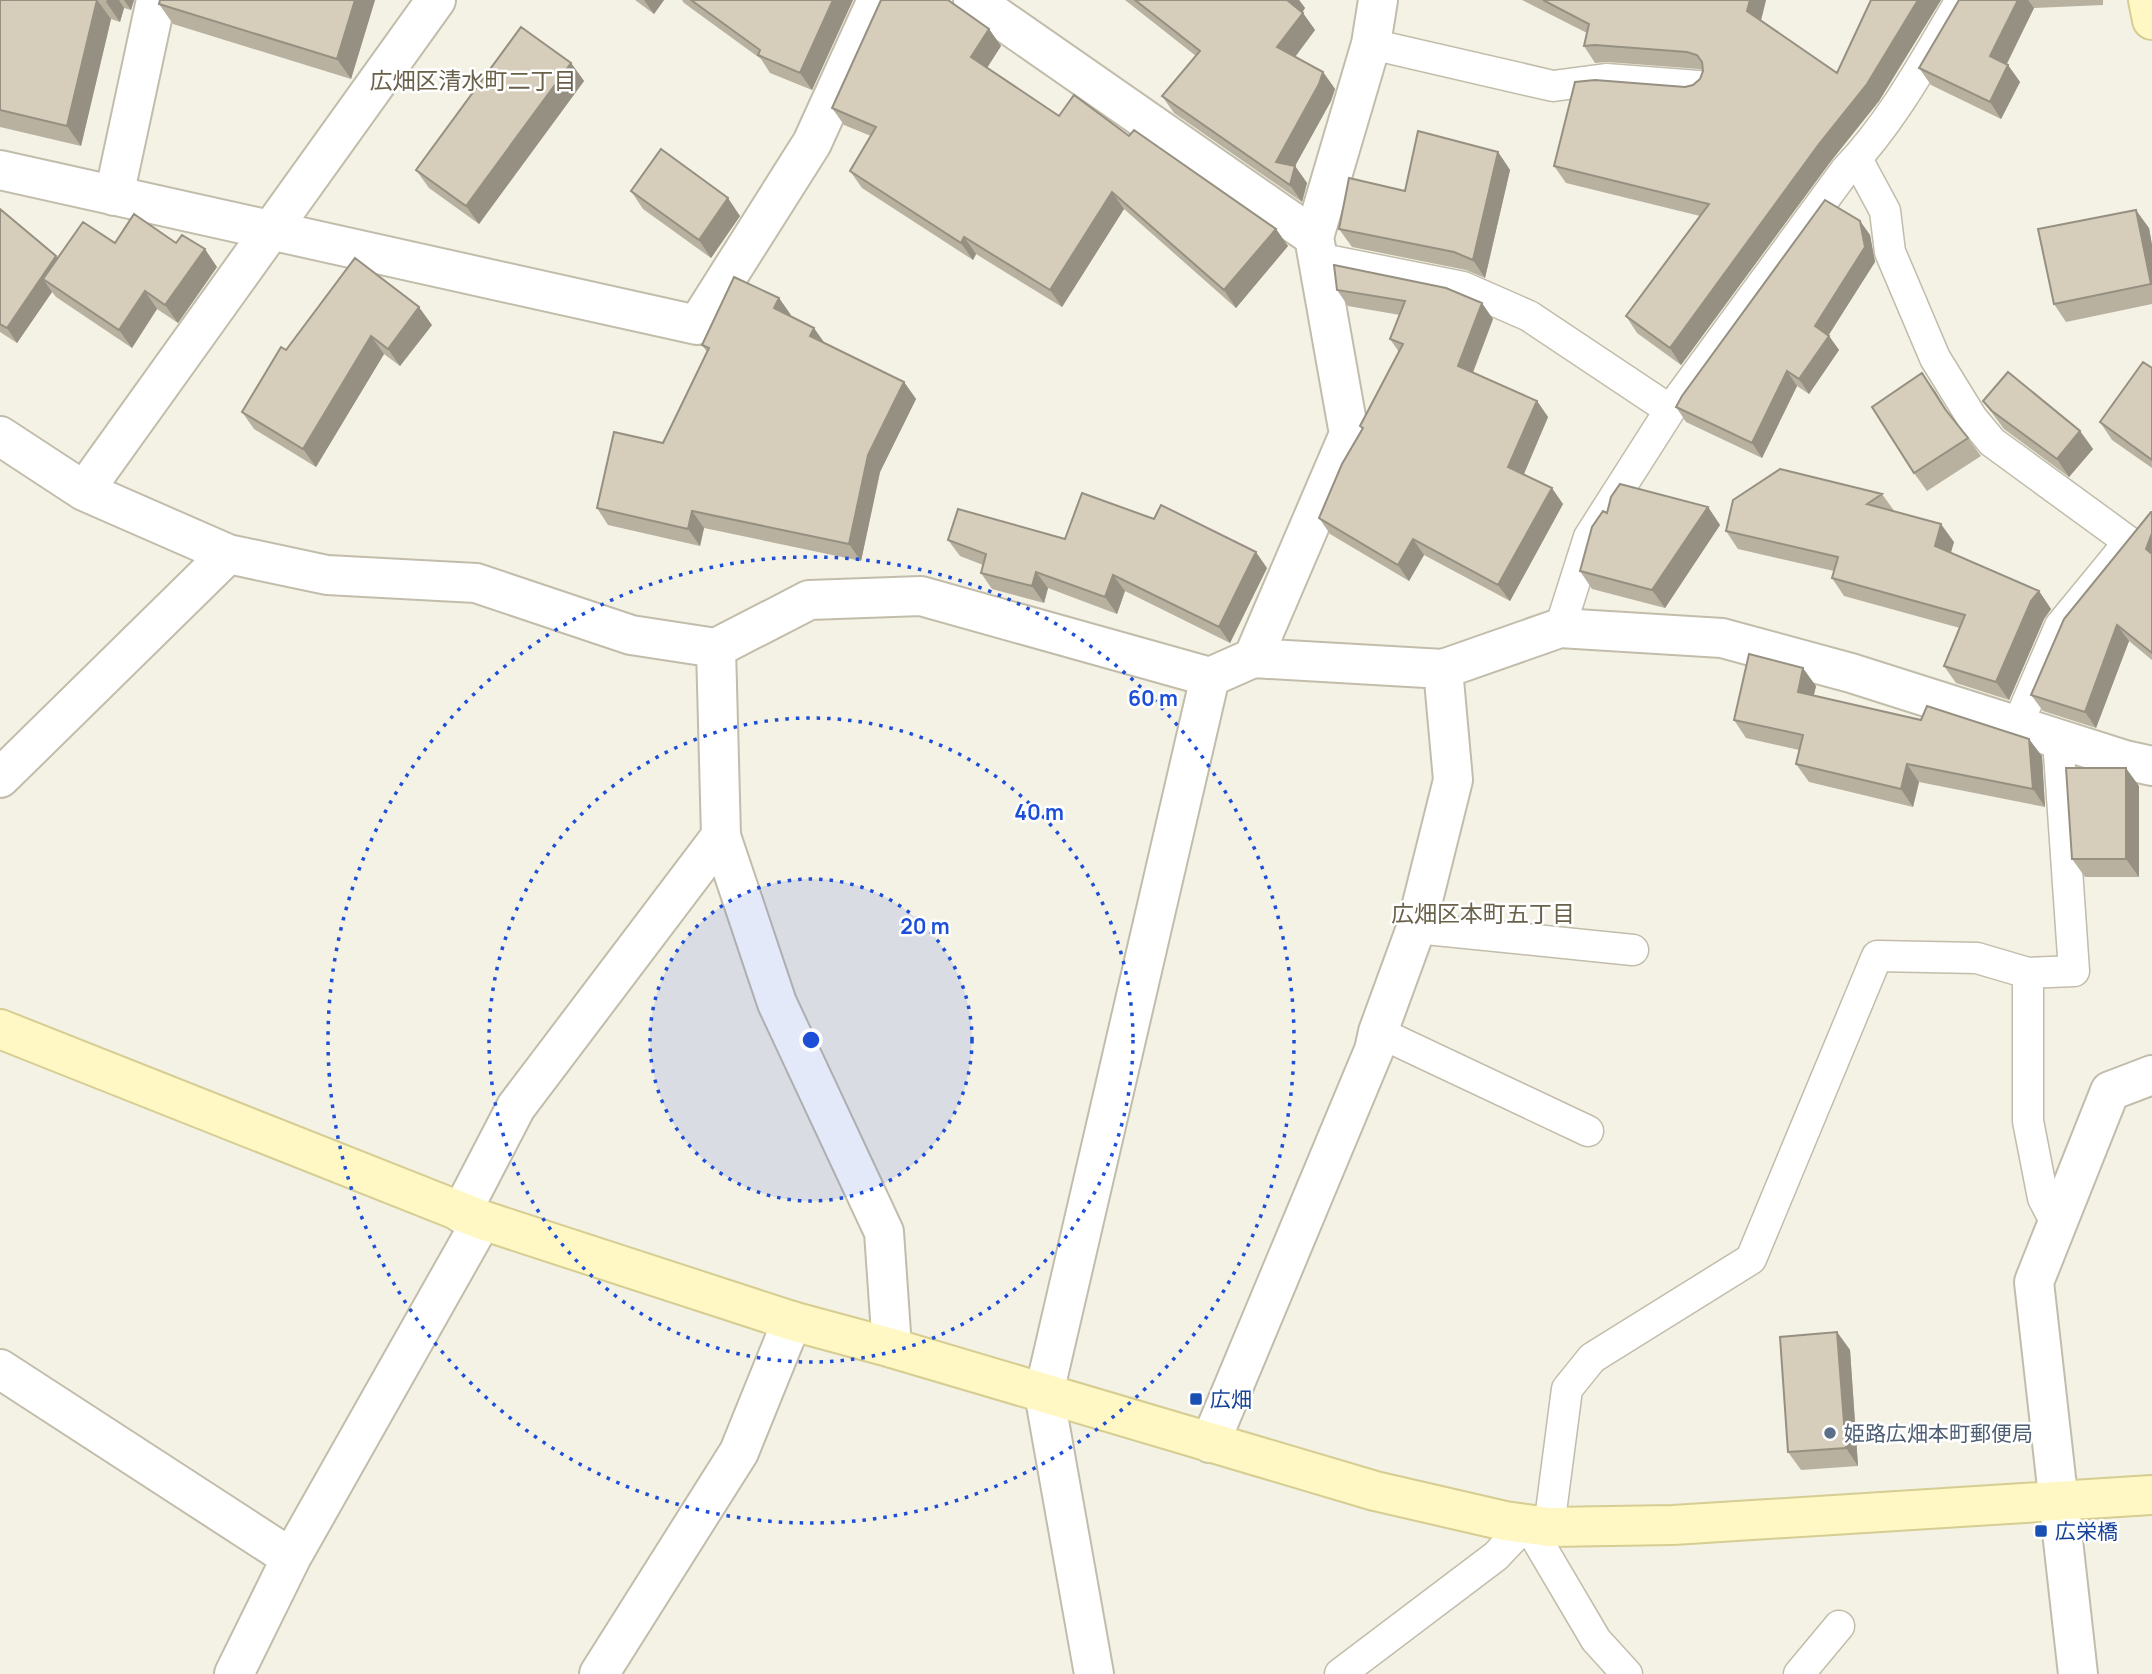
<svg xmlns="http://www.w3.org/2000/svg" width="2152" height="1674" viewBox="0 0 2152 1674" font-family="Manrope,'Noto Sans JP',sans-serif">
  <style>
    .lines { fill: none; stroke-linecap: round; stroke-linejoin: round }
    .lane-casing { stroke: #c2bdaa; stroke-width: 33 }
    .street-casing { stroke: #c2bdaa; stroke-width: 42 }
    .secondary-casing { stroke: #d6cd92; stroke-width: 42 }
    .lane { stroke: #fff; stroke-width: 30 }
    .street { stroke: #fff; stroke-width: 38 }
    .secondary { stroke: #fff8c4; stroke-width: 38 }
    .wall { fill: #b8b1a0 }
    .shaded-wall { fill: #969082 }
    .building { fill: #d6ceba; stroke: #969082; stroke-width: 2 }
    .ring { fill: none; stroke: #1d4ed8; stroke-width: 3.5; stroke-dasharray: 3.5 7 }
    .transit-dot { fill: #1a4fb4; stroke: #fff; stroke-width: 2.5 }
    .service-dot { fill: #5c6f8a; stroke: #fff; stroke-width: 2.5 }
    .labels { text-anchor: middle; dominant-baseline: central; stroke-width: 5; stroke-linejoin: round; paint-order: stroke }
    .transit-label { font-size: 21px; fill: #164399; stroke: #fff; text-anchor: start }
    .service-label { font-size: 21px; fill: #4e5e75; stroke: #fff; text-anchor: start }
    .neighbourhood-label { font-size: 23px; fill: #6a614b; stroke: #fff }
    .centre { fill: #1d4ed8; stroke: #fff; stroke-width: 3.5 }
    .ring-label { font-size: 21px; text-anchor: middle; font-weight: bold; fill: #1d4ed8; stroke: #fff; stroke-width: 5; stroke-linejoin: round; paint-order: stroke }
  </style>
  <rect width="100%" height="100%" fill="#f4f1e5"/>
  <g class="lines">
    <defs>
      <path id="lane" d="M 1371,44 L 1553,86 L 1606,79 L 1698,86
        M 1857,159 L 1885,211 L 1890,252 L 1935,358 L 1972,418 L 1992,442 L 2129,542 L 2060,626 L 2017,726
        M 1317,258 L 1463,287 L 1529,316 L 1670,410
        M 1560,628 L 1589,537 L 1670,410 L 1845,171 C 1893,121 1926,59 1961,0
        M 1416,928 L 1633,950
        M 2028,973 L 2028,1121 L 2043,1198 L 2057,1225
        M 1378,1032 L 1588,1131
        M 1549,1527 L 1567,1389 L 1592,1358 L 1751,1259 L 1877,956 L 1977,958 L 2028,973 L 2074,971 L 2058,739
        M 1340,1674 L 1496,1556 L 1527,1523 L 1596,1640 L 1627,1674
        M 1799,1674 L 1839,1626"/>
      <path id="street" d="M 973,0 L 1314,237
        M 0,170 L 697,325 L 812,143 L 877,0
        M 114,196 L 156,0
        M 0,436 L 84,491 L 228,554 L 327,575 L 476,583 L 631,635 L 716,648 L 809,600 L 921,596 L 1210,677 L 1253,658 L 1443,669 L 1560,628 L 1722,638 L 1851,673 L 2125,760 L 2152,766
        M 84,491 L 436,0
        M 716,648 L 721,836 L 777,1003 L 884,1232 L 892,1348
        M 1253,658 L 1349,434 L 1314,237 L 1371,44 L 1378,0
        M 0,778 L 228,554
        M 461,1213 L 516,1107 L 721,836
        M 0,1369 L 291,1558
        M 1210,1443 L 1374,1050 L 1378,1032 L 1416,928 L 1453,780 L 1443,669
        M 234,1674 L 291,1558 L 482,1220
        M 599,1674 L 739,1452 L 792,1321
        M 1094,1674 L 1044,1393 L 1210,677
        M 2078,1674 L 2034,1282 L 2110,1091 L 2152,1075"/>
      <path id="secondary" d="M 2148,0 L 2152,20
        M 0,1029 L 482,1220 L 792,1321 L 892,1348 L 1375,1491 L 1505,1521 L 1549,1527 L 1673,1525 L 2152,1495"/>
    </defs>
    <use href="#lane" class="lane-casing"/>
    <use href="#street" class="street-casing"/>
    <use href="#secondary" class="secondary-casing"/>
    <use href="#lane" class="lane"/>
    <use href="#street" class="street"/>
    <use href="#secondary" class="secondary"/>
  </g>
  <path class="wall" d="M 0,0 L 134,0 L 131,10 L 124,8 L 120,22 L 111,19 L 81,146 L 0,127 Z
    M 375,0 L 351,79 L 173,24 L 159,4 Z
    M 635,0 L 664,0 L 654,14 Z
    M 682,0 L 853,0 L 812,90 L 770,73 L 761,59 L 684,3 Z
    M 1125,0 L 1299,0 L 1305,8 L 1302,12 L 1315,30 L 1295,57 L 1323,72 L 1335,89 L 1331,101 L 1295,166 L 1307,183 L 1302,202 L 1174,113 L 1162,96 L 1196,56 Z
    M 1522,0 L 1766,0 L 1761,20 L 1837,73 L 1871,0 L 1941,0 L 1879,101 L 1831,161 L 1681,365 L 1637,333 L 1626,316 L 1700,216 L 1566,183 L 1554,166 L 1685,87 L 1693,85 L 1700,79 L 1703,70 L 1699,69 L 1607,62 L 1595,63 L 1584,46 L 1587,33 Z
    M 1959,0 L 2103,0 L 2103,5 L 2034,8 L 2007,64 L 2020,82 L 2001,119 L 1931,85 L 1919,68 Z
    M 952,3 L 989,29 L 1001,46 L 987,68 L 1059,116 L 1129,136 L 1276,229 L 1288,246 L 1236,308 L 1124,209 L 1062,307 L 976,254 L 973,260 L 862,188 L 850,171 L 871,136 L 844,125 L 832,108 Z
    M 571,63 L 584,81 L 479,224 L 429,188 L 416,170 Z
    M 1498,152 L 1510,170 L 1485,278 L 1466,270 L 1352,247 L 1339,229 L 1405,191 Z
    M 631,191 L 740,216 L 711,258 L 643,209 Z
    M 0,209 L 57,258 L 115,243 L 176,243 L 217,267 L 178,323 L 157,309 L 132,348 L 56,297 L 52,292 L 17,343 L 0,332 Z
    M 1860,221 L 1870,235 L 1875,262 L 1828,335 L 1839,350 L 1809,394 L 1797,386 L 1762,458 L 1686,422 L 1676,407 Z
    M 2149,228 L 2152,245 L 2152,304 L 2066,322 L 2054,304 Z
    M 1334,265 L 1493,319 L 1473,373 L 1537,401 L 1548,417 L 1524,474 L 1563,504 L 1510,601 L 1424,555 L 1409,581 L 1330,534 L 1319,518 L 1362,429 L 1360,426 L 1399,352 L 1390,339 L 1400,315 L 1348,306 L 1337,290 Z
    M 779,298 L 791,316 L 825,343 L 904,382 L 916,399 L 880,472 L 861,561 L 704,528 L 700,546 L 608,525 L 597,508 L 663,443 L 707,352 L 702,345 Z
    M 432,325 L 400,366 L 384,354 L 316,467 L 254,429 L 242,412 L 286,350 Z
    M 2152,368 L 2152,468 L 2112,440 L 2100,422 Z
    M 1935,391 L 1950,416 L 1968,438 L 1981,456 L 1927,491 L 1914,473 Z
    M 1983,401 L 2080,431 L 2093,449 L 2069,477 L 2004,429 Z
    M 1882,494 L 1895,512 L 1954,542 L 1951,553 L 2039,591 L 2051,609 L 2044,619 L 2009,700 L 1956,683 L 1944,666 L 1960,628 L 1844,596 L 1832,578 L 1834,571 L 1738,549 L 1726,531 Z
    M 1708,507 L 1720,525 L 1665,608 L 1592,589 L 1580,571 L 1607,513 Z
    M 2152,512 L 2152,660 L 2129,641 L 2096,728 L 2043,711 L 2031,695 Z
    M 1065,539 L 1267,568 L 1230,643 L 1125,591 L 1117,614 L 1048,588 L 1044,603 L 992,589 L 981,573 L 983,565 L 960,556 L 948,540 Z
    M 1816,686 L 1814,695 L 2042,756 L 2045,807 L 1919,782 L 1913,807 L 1809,782 L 1796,764 L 1799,750 L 1746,738 L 1734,720 Z
    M 2139,786 L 2139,877 L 2085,877 L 2072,859 Z
    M 1837,1332 L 1850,1350 L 1858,1466 L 1801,1470 L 1788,1452 Z"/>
  <path class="shaded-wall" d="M 97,0 L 111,19 L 81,146 L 67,126 Z
    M 107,0 L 119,0 L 124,8 L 120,22 L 106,2 Z
    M 124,0 L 134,0 L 131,10 Z
    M 355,0 L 375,0 L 351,79 L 337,59 Z
    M 644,0 L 664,0 L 654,14 Z
    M 833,0 L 853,0 L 812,90 L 800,73 Z
    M 1287,0 L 1299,0 L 1305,8 L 1299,18 Z
    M 1750,0 L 1766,0 L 1759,28 L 1747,11 Z
    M 1918,0 L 1941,0 L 1879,101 L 1831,161 L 1681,365 L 1670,348 Z
    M 2018,0 L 2028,0 L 2034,8 L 2002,73 L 1990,56 Z
    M 1303,13 L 1315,30 L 1289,65 L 1277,47 Z
    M 989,29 L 1001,46 L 983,74 L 971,57 Z
    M 571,63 L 584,81 L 479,224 L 466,206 Z
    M 2008,65 L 2020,82 L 2001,119 L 1990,102 Z
    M 1323,72 L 1335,89 L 1331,101 L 1295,166 L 1307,183 L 1302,202 L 1290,185 L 1276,162 Z
    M 1498,152 L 1510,170 L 1485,278 L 1473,260 Z
    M 1112,192 L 1124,209 L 1062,307 L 1050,290 Z
    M 728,198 L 740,216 L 711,258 L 699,240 Z
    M 2136,210 L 2149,228 L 2152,245 L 2152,285 Z
    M 1860,221 L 1870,235 L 1875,262 L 1825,341 L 1815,326 Z
    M 1276,229 L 1288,246 L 1236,308 L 1224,290 Z
    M 964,237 L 976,254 L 973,260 L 961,243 Z
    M 205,249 L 217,267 L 178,323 L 165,305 Z
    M 56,256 L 66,271 L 43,279 L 52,292 L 17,343 L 7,328 Z
    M 145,291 L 157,309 L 132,348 L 119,330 Z
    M 779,298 L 791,315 L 786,325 L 774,308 Z
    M 1482,303 L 1493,319 L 1469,382 L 1458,366 Z
    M 419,307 L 432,325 L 400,366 L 388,349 Z
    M 814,328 L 826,345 L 810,336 Z
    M 371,336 L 384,354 L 316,467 L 303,449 Z
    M 1829,336 L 1839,350 L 1809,394 L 1799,379 Z
    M 1787,371 L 1797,386 L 1762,458 L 1752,443 Z
    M 1922,373 L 1935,391 L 1957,427 L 1945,409 Z
    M 904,382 L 916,399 L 880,472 L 861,561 L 849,544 L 868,455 Z
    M 1537,401 L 1548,417 L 1520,483 L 1508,467 Z
    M 2080,431 L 2093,449 L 2069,477 L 2057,459 Z
    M 1552,488 L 1563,504 L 1510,601 L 1498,585 Z
    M 1708,507 L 1720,525 L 1665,608 L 1652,590 Z
    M 692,511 L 704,528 L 700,546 L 688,529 Z
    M 1941,524 L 1954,542 L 1947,564 L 1935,546 Z
    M 2152,533 L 2152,558 L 2146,549 Z
    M 1413,539 L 1424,555 L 1409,581 L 1398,565 Z
    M 1256,552 L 1267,568 L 1230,643 L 1219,627 Z
    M 1036,572 L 1048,588 L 1044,603 L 1032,586 Z
    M 1113,575 L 1125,591 L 1117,614 L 1105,597 Z
    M 2039,591 L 2051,609 L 2044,619 L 2009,700 L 1996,682 L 2031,601 Z
    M 2117,625 L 2129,641 L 2096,728 L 2085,712 Z
    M 1803,668 L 1816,686 L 1810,710 L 1798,692 Z
    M 2029,739 L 2042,756 L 2045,807 L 2033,789 Z
    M 1907,764 L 1919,782 L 1913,807 L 1901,789 Z
    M 2126,768 L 2139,786 L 2139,877 L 2126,859 Z
    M 1837,1332 L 1850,1350 L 1858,1466 L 1846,1448 Z"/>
  <path class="building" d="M 0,0 L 97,0 L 67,126 L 0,110 Z
    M 160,0 L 355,0 L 337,59 L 159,4 Z
    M 691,0 L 833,0 L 800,73 L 758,55 L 760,50 Z
    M 881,0 L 948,0 L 989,29 L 971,57 L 1059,116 L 1074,95 L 1129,136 L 1134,130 L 1276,229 L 1224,290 L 1112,192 L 1050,290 L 964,237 L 961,243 L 850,171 L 876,127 L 832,108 Z
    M 1135,0 L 1287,0 L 1303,13 L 1277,47 L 1323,72 L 1319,84 L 1276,162 L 1295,166 L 1290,185 L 1162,96 L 1200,51 Z
    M 1543,0 L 1750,0 L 1747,11 L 1837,73 L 1871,0 L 1918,0 L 1867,84 L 1819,144 L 1670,348 L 1626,316 L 1709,204 L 1554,166 L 1575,82 L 1595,80 L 1685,87 L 1693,85 L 1700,79 L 1703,71 L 1702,62 L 1697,55 L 1687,52 L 1595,45 L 1584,46 L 1589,24 Z
    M 1959,0 L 2018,0 L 1990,56 L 2008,65 L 1990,102 L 1919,68 Z
    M 521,27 L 571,63 L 466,206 L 416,170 Z
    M 1418,131 L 1498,152 L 1473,260 L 1454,252 L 1339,229 L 1349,178 L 1405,191 Z
    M 661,149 L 728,198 L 699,240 L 631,191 Z
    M 1825,200 L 1860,221 L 1865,247 L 1815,326 L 1829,336 L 1799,379 L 1787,371 L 1752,443 L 1676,407 L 1682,396 Z
    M 0,209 L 56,256 L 7,328 L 0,324 Z
    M 2136,210 L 2151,284 L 2054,304 L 2038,229 Z
    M 134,214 L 176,243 L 182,235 L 205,249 L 165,305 L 145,291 L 119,330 L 43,279 L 83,222 L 115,243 Z
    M 355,258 L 419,307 L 388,349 L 371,336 L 303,449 L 242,412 L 281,347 L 286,350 Z
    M 1334,265 L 1446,288 L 1482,303 L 1458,366 L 1537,401 L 1508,467 L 1552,488 L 1498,585 L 1413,539 L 1398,565 L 1319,518 L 1342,464 L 1363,428 L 1360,426 L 1403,344 L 1390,339 L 1405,301 L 1337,290 Z
    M 734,277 L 779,298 L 774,308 L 814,328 L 810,336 L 904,382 L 868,455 L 849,544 L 692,511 L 688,529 L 597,508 L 614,432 L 663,443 L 709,348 L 702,345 Z
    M 2143,362 L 2152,368 L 2152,460 L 2100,422 Z
    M 2008,372 L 2080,431 L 2057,459 L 1992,411 L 1983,401 Z
    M 1922,373 L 1945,409 L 1968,438 L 1914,473 L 1872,407 Z
    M 1780,469 L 1882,494 L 1867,504 L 1941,524 L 1935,546 L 2039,591 L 2031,601 L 1996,682 L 1944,666 L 1965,615 L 1832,578 L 1838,557 L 1726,531 L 1733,500 Z
    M 1620,484 L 1708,507 L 1652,590 L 1580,571 L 1592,527 L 1603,511 L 1607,513 L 1611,497 Z
    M 1082,493 L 1154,519 L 1161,505 L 1256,552 L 1219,627 L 1113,575 L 1105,597 L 1036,572 L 1032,586 L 981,573 L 986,554 L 948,540 L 958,509 L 1065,539 Z
    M 2151,512 L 2152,512 L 2152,533 L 2146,549 L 2152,554 L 2152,653 L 2117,625 L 2085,712 L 2031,695 L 2064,619 Z
    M 1749,654 L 1803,668 L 1798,692 L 1921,720 L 1927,706 L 2029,739 L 2033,789 L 1907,764 L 1901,789 L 1796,764 L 1803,735 L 1734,720 Z
    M 2066,768 L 2126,768 L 2126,859 L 2072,859 Z
    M 1837,1332 L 1846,1448 L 1788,1452 L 1780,1337 Z"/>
  <circle cx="811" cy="1040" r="161" fill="#1d4ed8" fill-opacity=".12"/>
  <g class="ring">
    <circle cx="811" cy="1040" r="161"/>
    <circle cx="811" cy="1040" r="322"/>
    <circle cx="811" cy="1040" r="483"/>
  </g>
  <g class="transit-dot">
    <rect x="1189" y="1392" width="14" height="14" rx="3.5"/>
    <rect x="2034" y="1524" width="14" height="14" rx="3.5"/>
  </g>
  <circle class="service-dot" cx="1830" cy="1433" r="7"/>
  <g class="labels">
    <g class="transit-label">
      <text x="1210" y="1399">広畑</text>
      <text x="2055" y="1531">広栄橋</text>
    </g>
    <g class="service-label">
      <text x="1844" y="1433">姫路広畑本町郵便局</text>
    </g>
    <g class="neighbourhood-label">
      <text x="473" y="80">広畑区清水町二丁目</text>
      <text x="1483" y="913">広畑区本町五丁目</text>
    </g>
  </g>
  <circle cx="811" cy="1040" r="10" class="centre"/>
  <g class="ring-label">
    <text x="1153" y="706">60 m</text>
    <text x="1039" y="820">40 m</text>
    <text x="925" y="934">20 m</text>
  </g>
</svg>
